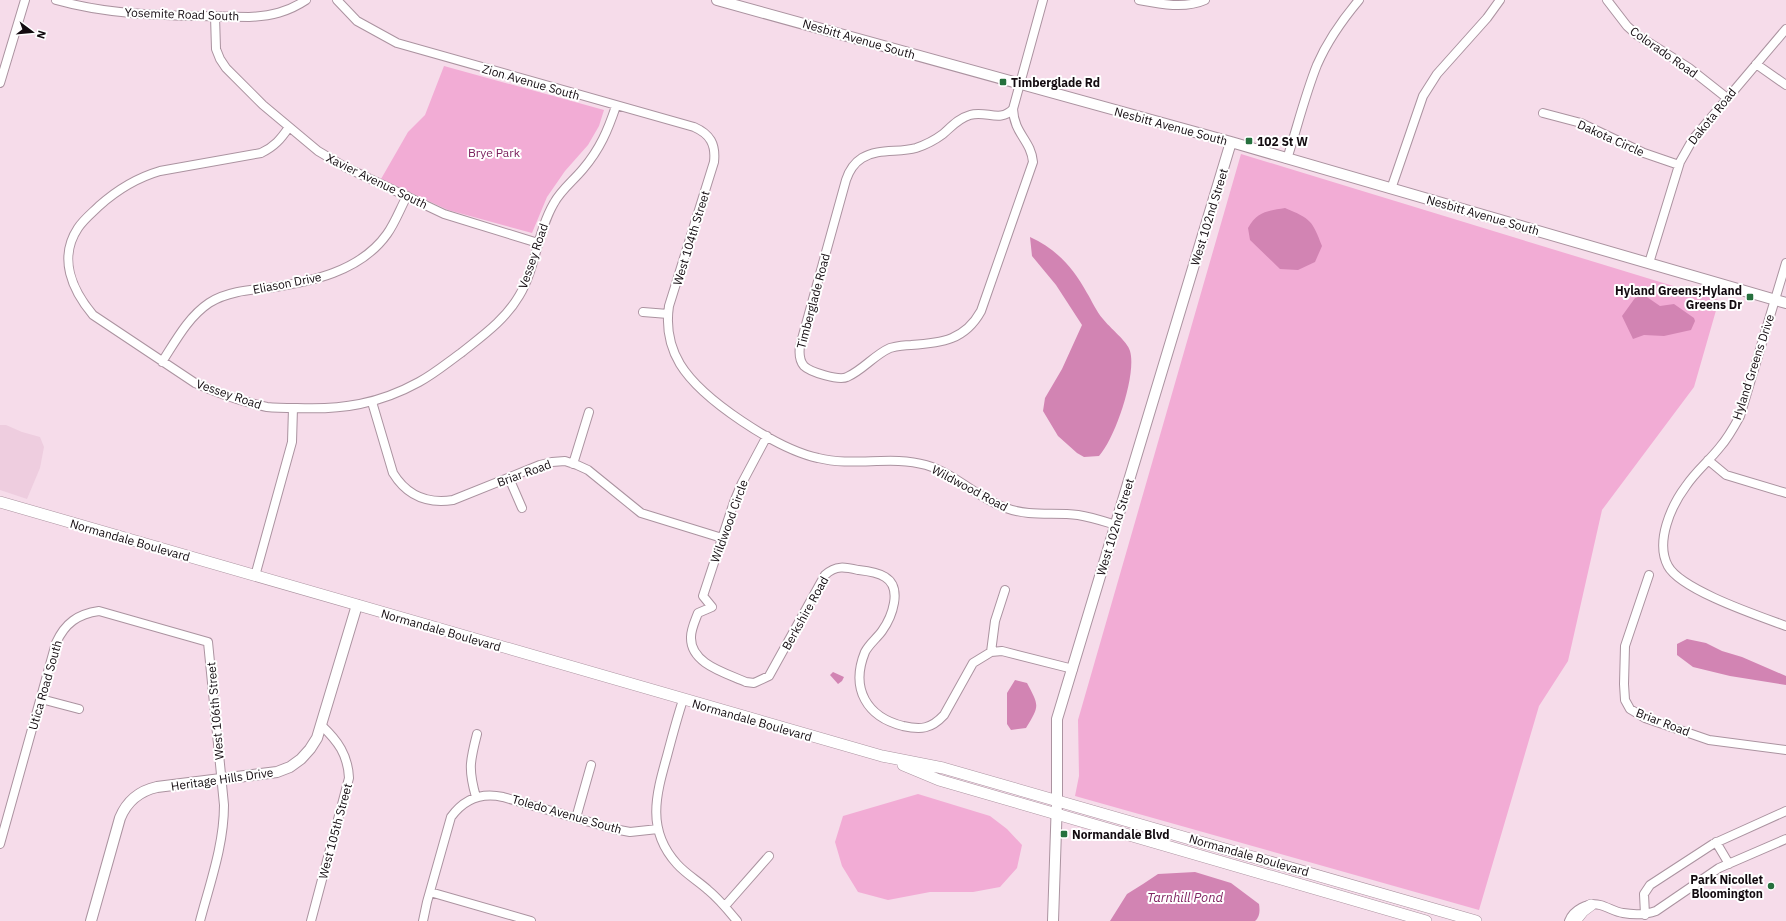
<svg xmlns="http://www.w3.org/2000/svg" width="1786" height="921" viewBox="0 0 1786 921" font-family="'IBM Plex Sans',sans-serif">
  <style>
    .built { fill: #eecddf }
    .green { fill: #f2acd5 }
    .water { fill: #d284b3 }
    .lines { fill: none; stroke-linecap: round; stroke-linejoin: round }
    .minor-casing { stroke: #ab93a0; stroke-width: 10 }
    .tertiary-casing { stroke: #ab93a0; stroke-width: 12 }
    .secondary-casing { stroke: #ab93a0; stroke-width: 12 }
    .minor { stroke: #fff; stroke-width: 8 }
    .tertiary { stroke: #fff; stroke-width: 10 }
    .secondary { stroke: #fff; stroke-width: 11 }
    .poi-dot { fill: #26703e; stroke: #fff; stroke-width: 1.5 }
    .labels { text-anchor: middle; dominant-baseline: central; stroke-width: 4; stroke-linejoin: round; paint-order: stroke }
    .street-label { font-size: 12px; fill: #130b10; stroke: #fff }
    .poi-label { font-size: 12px; font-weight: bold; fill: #130b10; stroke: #fff; text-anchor: start }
    .park-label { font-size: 12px; fill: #7b205d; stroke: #fff }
    .water-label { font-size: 13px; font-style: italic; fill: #812663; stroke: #fff }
  </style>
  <rect width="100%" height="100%" fill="#f6dcea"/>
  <path class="built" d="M 0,425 L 6,425 L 22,432 L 40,437 L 44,447 L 40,468 L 27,499 L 0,490 Z"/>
  <path class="green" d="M 444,66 L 604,110 L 599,126 L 588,145 L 565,171 L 547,197 L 532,233 L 448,210 L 381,179 L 408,132 L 425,115 Z
    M 1241,154 L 1719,300 L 1694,387 L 1602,510 L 1568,661 L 1539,706 L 1479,910 L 1075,796 L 1079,776 L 1078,720 Z
    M 918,794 L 990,816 L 1007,829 L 1022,845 L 1017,868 L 1000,887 L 973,892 L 930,892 L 888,900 L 858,892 L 842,866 L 835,842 L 843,816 Z"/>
  <path class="water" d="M 1285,208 C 1311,219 1312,220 1322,246 L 1315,262 L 1298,270 L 1280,269 L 1250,240 L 1248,228 C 1257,212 1267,211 1285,208 Z
    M 1030,237 C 1056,249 1073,267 1087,293 C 1092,301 1096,311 1103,319 C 1109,327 1128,342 1130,351 C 1137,374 1115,439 1099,456 L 1084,457 L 1077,453 L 1058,436 L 1043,411 L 1045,398 L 1062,369 L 1082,325 L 1056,285 L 1032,256 Z
    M 1644,295 L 1660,306 L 1674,304 L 1694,318 L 1695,321 L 1691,330 L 1664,336 L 1644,335 L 1633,339 L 1622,316 L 1635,298 Z
    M 1687,639 L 1706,643 L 1722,651 L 1742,657 L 1786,676 L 1786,685 L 1730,676 L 1693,667 L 1677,655 L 1677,644 Z
    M 833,672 L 844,677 L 842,681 L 838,684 L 830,675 Z
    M 1015,680 L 1027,683 C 1039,706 1040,705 1026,728 L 1011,730 L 1007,724 L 1007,693 Z
    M 1195,872 L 1231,883 L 1259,904 C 1260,910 1260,917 1255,921 L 1110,921 L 1127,894 L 1143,884 L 1158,874 Z"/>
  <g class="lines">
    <defs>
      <path id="minor" d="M 56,0 C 119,18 184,15 249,17 C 271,16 288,12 306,0
        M 337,0 L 357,21 L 397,43 L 694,127 C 710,134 716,144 714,162 L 669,306 C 666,326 670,347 680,364 C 702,400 777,449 818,458 C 854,467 891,455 926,465 C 956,474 977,498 1006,508 C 1030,517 1053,512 1078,515 C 1091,517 1103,521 1116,525
        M 1139,0 C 1160,4 1185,9 1205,0
        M 1607,0 L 1627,26 L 1637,35 L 1689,68 L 1727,98
        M 215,16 L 216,49 L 220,59 L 226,68 L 263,105 L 318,151 L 345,167 L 444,214 L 538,243
        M 1756,64 L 1786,85
        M 0,83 L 25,0
        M 1013,109 C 1000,123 986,110 970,115 C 959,118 951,127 943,134 C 935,140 925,145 916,148 C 899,153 878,148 862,158 C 854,163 849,171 846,180 L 800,346 C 799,353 799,360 804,366 C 810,372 839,381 847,377 C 863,370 874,355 890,348 C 898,346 904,345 911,345 C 942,343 965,340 981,311 L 1033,162 C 1031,140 1014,134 1013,109 L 1043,0
        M 1543,113 L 1581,123 L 1644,153 L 1679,165
        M 289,127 C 281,139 274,147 261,153 L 160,171 C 136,178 118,189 99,206 C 92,213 84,219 78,228 C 58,258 72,290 93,315 L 195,383 C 217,393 243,402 267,407 C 276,408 287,408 297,408 C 342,410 379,404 419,382 C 434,374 447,363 461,353 C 482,336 505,320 519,296 C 536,268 537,232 554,203 C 561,190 573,181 583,169 C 600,149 608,130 616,106
        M 1287,159 C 1297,128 1305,95 1317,65 C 1327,42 1343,19 1359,0
        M 1391,189 L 1423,96 L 1437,74 L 1487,18 L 1500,0
        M 1649,263 L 1680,162 L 1693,139 L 1786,29
        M 1786,263 L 1740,416 C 1734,427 1728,438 1720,447 C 1709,461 1696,471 1686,486 C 1671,506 1655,542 1668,566 C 1681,590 1759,616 1786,626
        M 643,312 L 668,314
        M 162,362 C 175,342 188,317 209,303 C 226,292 248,290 268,288 C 310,282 360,272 387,234 C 395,223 400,209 407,196
        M 372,402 L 393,473 C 407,496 427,504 453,500 L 540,465 L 552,462 L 565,461 L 577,465 L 588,470 L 641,513 L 722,538
        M 767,436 L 742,483 L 734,502 L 703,596 L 712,607 L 698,613 C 695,621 691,629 691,637 C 690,664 726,673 746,682 L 754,683 L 769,676 L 825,575 C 836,565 845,567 858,570 C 867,571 877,572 885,577 C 903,588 892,617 882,631 C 877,638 869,644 865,652 C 850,689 867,717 903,726 C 921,730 931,729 944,715 L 973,663 L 991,652 L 1002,651 L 1073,669
        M 1708,460 L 1726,475 L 1786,493
        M 573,464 L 589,412
        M 509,478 L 522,508
        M 1649,575 L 1625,646 L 1624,684 L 1625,700 L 1630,709 L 1645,718 L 1709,740 L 1786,750
        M 255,576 L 292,442 L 293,408
        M 991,652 L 995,621 L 1005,590
        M 41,699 L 79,709
        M 683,700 C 677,718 672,737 667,756 C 656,795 646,830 677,864 C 686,874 698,881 708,890 C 719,899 728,910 737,921
        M 476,797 C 468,769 470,761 477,734
        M 576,818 L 591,765
        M 1716,842 L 1729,864
        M 0,844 L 56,643 C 65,623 78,614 99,611 L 208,642 L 224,805 C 224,845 210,883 200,921
        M 430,892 L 531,921
        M 725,906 L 769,856
        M 1645,915 L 1644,894 L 1650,885 L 1713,844 L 1786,811
        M 311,921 L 349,778 C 348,755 338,741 321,725
        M 423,921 L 427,902 L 451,817 C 464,799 481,792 503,797 L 614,829 L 630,832 L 658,829
        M 1569,921 C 1573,910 1588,902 1600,905 C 1608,907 1615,912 1623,913 C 1635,915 1645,915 1656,911 L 1719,868 L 1786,839"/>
      <path id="tertiary" d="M 717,0 L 1231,142 L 1786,303
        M 91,921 L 120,818 C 127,801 139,791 157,787 L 277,772 L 290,767 L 301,759 L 310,749 L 317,738 L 357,605
        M 1053,921 L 1057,800 L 1057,719 L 1231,142"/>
      <path id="secondary" d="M 0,502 L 882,756 L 943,768 L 1476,921
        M 903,765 L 939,780 L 1426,921
        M 1575,921 L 1583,911 L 1591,905"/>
    </defs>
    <use href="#minor" class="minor-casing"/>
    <use href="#tertiary" class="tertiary-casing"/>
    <use href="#secondary" class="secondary-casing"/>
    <use href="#minor" class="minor"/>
    <use href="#tertiary" class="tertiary"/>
    <use href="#secondary" class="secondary"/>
  </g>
  <g class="poi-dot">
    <rect x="999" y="78" width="8" height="8" rx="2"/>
    <rect x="1245" y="137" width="8" height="8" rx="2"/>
    <rect x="1746" y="293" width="8" height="8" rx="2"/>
    <rect x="1060" y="830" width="8" height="8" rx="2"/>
    <circle cx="1771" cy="886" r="4"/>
  </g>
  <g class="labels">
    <g class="street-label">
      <text transform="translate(182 14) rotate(2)">Yosemite Road South</text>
      <text transform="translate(859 39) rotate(16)">Nesbitt Avenue South</text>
      <text transform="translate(1664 52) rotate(35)">Colorado Road</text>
      <text transform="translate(531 82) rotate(16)">Zion Avenue South</text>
      <text transform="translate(1712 116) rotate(-51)">Dakota Road</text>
      <text transform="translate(1171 126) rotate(15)">Nesbitt Avenue South</text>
      <text transform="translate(1611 138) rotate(24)">Dakota Circle</text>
      <text transform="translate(377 181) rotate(26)">Xavier Avenue South</text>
      <text transform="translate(1483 215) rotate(16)">Nesbitt Avenue South</text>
      <text transform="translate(1209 217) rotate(-73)">West 102nd Street</text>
      <text transform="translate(691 238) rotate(-73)">West 104th Street</text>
      <text transform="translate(533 256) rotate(-71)">Vessey Road</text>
      <text transform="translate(287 283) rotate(-11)">Eliason Drive</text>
      <text transform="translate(813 301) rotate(-75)">Timberglade Road</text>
      <text transform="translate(1753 367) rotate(-72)">Hyland Greens Drive</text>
      <text transform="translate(229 394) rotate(19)">Vessey Road</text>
      <text transform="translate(524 473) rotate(-20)">Briar Road</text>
      <text transform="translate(970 488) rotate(28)">Wildwood Road</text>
      <text transform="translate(729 521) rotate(-70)">Wildwood Circle</text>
      <text transform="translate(1115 527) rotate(-73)">West 102nd Street</text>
      <text transform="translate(130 540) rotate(16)">Normandale Boulevard</text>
      <text transform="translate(805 613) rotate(-61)">Berkshire Road</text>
      <text transform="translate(441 630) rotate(16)">Normandale Boulevard</text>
      <text transform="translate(45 685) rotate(-74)">Utica Road South</text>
      <text transform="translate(215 711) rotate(-95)">West 106th Street</text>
      <text transform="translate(752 720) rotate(16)">Normandale Boulevard</text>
      <text transform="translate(1663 722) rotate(21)">Briar Road</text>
      <text transform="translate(222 779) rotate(-8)">Heritage Hills Drive</text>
      <text transform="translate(567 814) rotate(16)">Toledo Avenue South</text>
      <text transform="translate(335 831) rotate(-75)">West 105th Street</text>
      <text transform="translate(1249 855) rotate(16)">Normandale Boulevard</text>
    </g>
    <g class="poi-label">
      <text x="1011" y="82">Timberglade Rd</text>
      <text x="1257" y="141">102 St W</text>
      <text x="1742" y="290" text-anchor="end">Hyland Greens;Hyland<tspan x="1742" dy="14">Greens Dr</tspan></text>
      <text x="1072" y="834">Normandale Blvd</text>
      <text x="1763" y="879" text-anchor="end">Park Nicollet<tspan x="1763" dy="14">Bloomington</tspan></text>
    </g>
    <g class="park-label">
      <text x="494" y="152">Brye Park</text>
    </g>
    <g class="water-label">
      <text x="1185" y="897">Tarnhill Pond</text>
    </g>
  </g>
  <g transform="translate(32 32) rotate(106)" stroke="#ffffff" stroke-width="3" paint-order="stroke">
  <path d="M0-3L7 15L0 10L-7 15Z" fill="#130b10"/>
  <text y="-6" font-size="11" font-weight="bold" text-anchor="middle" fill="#130b10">N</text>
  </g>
</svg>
